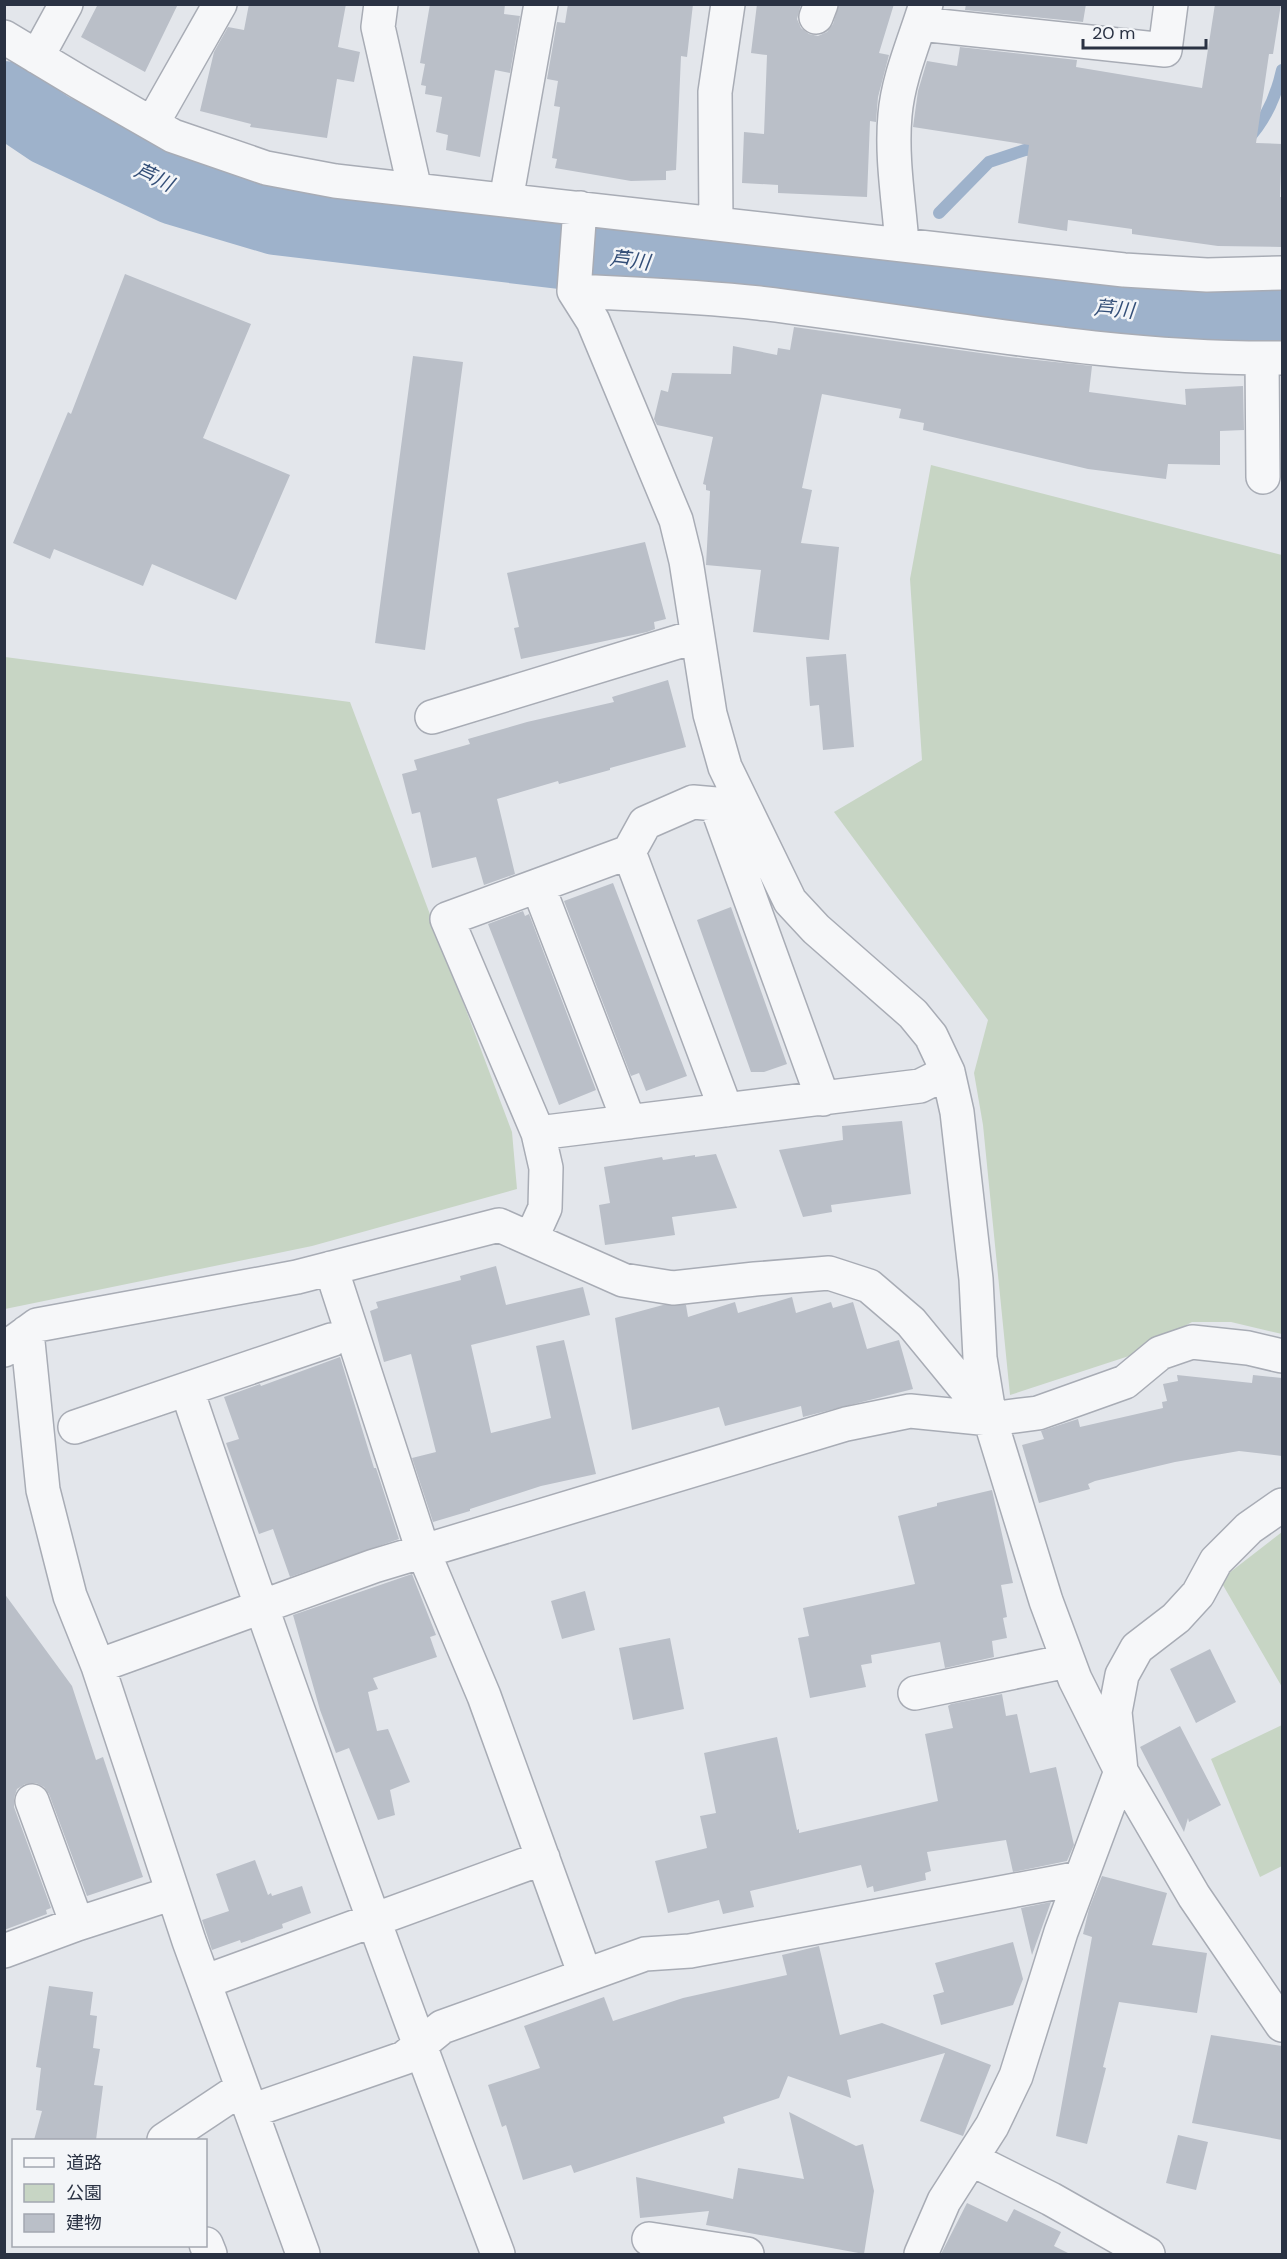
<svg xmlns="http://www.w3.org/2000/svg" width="1287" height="2259" viewBox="0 0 1287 2259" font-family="'DM Sans','Noto Sans JP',sans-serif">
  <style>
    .green { fill: #c7d5c4 }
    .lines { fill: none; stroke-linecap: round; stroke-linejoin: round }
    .stream { stroke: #9eb2cb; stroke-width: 12 }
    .river { stroke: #9eb2cb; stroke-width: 74 }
    .building { fill: #babfc8 }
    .minor-casing { stroke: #a8acb5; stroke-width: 36 }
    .minor { stroke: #f6f7f9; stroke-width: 33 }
    .labels { text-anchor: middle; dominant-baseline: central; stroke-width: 5; stroke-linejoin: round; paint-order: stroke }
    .water-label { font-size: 20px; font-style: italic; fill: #344f78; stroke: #f3f5f8 }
  </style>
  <rect width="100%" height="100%" fill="#e3e6eb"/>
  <path class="green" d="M 931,465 L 1282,555 L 1282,1334 L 1231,1322 L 1192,1322 L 1129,1356 L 1010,1395 L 983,1125 L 974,1073 L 988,1020 L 834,812 L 922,760 L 910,579 Z
    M 5,657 L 350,702 L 512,1132 L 517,1189 L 312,1246 L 5,1309 Z
    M 1282,1532 L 1282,1687 L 1220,1580 Z
    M 1282,1725 L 1282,1866 L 1260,1877 L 1211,1759 Z"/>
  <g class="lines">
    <path class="stream" d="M 1247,140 C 1266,120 1276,97 1282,70
      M 939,213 L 989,162 L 1025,150 L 1044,149"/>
    <path class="river" d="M 4,98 L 50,129 L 175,188 L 276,218 L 822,283 L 1231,320 L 1282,318"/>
  </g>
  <path class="building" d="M 98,4 L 178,4 L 145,72 L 81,37 Z
    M 249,4 L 346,4 L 338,47 L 360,52 L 354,82 L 337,79 L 327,138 L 250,127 L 251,124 L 200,111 L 214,52 L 228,27 L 244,30 Z
    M 430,4 L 505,4 L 504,14 L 520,16 L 510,73 L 495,70 L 480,157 L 446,150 L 448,135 L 436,132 L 442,97 L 425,94 L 426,86 L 421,85 L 425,64 L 420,63 Z
    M 568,4 L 693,4 L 687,57 L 681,56 L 676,170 L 666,171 L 666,180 L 631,181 L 555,168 L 557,159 L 552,158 L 560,107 L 554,106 L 558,81 L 547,79 L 557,22 L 565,23 Z
    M 757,4 L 801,4 L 797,19 L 801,28 L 809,34 L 818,36 L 827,32 L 833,24 L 839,4 L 894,4 L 879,53 L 889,55 L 878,97 L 876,122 L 870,121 L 867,197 L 778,193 L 778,185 L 742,183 L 744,132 L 764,134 L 767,55 L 751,53 Z
    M 966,4 L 1086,4 L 1083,22 L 965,10 Z
    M 1215,4 L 1281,4 L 1273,54 L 1269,54 L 1256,143 L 1282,144 L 1280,197 L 1282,197 L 1282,247 L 1218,246 L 1132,234 L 1132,229 L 1068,220 L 1067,231 L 1018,223 L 1029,145 L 913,127 L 918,91 L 927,61 L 957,66 L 960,47 L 1077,60 L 1076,67 L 1202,88 Z
    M 125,274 L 251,324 L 203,438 L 290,475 L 236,600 L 152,564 L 143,586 L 54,549 L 50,559 L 13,543 L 68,412 L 71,414 Z
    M 794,327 L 1009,357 L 1092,366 L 1089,392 L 1186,405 L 1185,389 L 1243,386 L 1244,430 L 1220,431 L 1220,465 L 1168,464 L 1166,479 L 1088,469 L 923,430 L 924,423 L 899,418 L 901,409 L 822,394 L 802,488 L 812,490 L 801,543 L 839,547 L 829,640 L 753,632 L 761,570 L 706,565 L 710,491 L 706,490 L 706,485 L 703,484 L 713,437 L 657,425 L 654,419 L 661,390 L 668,392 L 672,373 L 731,374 L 733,346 L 777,355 L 778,348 L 790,350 Z
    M 413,356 L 463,362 L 425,650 L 375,643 Z
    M 645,542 L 666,619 L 654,622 L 655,629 L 647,632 L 521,659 L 514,628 L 519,627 L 507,573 Z
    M 846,654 L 854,747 L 823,750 L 819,705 L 810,706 L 806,657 Z
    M 668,680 L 686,747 L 610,768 L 610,770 L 559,784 L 558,781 L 497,799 L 515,874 L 484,885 L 476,857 L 432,868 L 420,812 L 412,814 L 402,774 L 417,770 L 414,760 L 470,744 L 468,739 L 527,722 L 614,702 L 612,697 Z
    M 613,883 L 687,1076 L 646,1091 L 639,1073 L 631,1076 L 564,901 Z
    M 731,907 L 787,1064 L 764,1072 L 751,1072 L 697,920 Z
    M 523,911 L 525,916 L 529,914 L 596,1090 L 559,1105 L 488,924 Z
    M 902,1121 L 911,1194 L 831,1205 L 832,1212 L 803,1217 L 779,1150 L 843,1140 L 842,1126 Z
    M 716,1154 L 737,1208 L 672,1217 L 675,1235 L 605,1245 L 599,1205 L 610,1203 L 604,1167 L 662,1157 L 663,1160 L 695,1155 L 695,1157 Z
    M 496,1266 L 506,1305 L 583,1287 L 590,1315 L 471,1345 L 491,1433 L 551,1418 L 536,1346 L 564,1340 L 596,1474 L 541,1486 L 470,1509 L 470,1511 L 433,1522 L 412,1458 L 436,1452 L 411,1354 L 384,1362 L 370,1311 L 378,1308 L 376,1302 L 461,1280 L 460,1276 Z
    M 792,1297 L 796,1313 L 831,1302 L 833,1308 L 853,1302 L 867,1349 L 899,1340 L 913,1389 L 803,1417 L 801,1406 L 725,1426 L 719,1407 L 632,1430 L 615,1318 L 663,1305 L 686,1305 L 688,1317 L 735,1302 L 738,1313 Z
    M 340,1357 L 374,1468 L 376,1468 L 399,1539 L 290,1577 L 273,1529 L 259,1534 L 226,1443 L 239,1439 L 224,1397 L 260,1384 L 261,1386 Z
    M 1177,1375 L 1252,1383 L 1253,1375 L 1282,1378 L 1282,1456 L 1239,1451 L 1175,1462 L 1095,1481 L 1088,1484 L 1090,1489 L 1039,1503 L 1022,1445 L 1044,1439 L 1041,1431 L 1078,1419 L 1080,1427 L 1163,1408 L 1162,1402 L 1167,1401 L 1163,1384 L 1178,1381 Z
    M 992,1490 L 1013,1583 L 1001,1585 L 1007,1617 L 1003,1618 L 1007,1638 L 992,1641 L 994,1657 L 945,1668 L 940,1642 L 871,1655 L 872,1663 L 861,1665 L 866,1687 L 810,1698 L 798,1638 L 809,1636 L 803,1608 L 915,1584 L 898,1516 L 937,1506 L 937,1503 Z
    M 412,1574 L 436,1635 L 430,1637 L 437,1657 L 373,1678 L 378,1689 L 368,1692 L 377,1731 L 388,1729 L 410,1782 L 390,1790 L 395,1815 L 378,1820 L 349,1748 L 336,1753 L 320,1710 L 293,1615 Z
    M 585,1591 L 595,1630 L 562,1639 L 551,1601 Z
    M 4,1593 L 72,1686 L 96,1760 L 103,1757 L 143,1877 L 87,1896 L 49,1794 L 44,1787 L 36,1783 L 25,1784 L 17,1789 L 14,1798 L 14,1807 L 51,1908 L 46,1910 L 47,1914 L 4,1930 Z
    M 670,1638 L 684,1709 L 633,1720 L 619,1648 Z
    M 1210,1649 L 1236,1702 L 1196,1723 L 1170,1669 Z
    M 1002,1694 L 1006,1716 L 1017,1714 L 1030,1773 L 1056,1767 L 1074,1845 L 1067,1861 L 1013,1872 L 1006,1840 L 927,1852 L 931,1871 L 925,1873 L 926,1880 L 874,1892 L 873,1886 L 867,1888 L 861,1865 L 750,1891 L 754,1907 L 723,1914 L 719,1900 L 668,1913 L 655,1861 L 707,1848 L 700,1816 L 716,1813 L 704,1753 L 777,1737 L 797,1830 L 799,1829 L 799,1833 L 938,1801 L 925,1734 L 953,1728 L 948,1706 L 951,1704 Z
    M 1180,1726 L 1221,1805 L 1189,1822 L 1188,1818 L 1184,1832 L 1140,1747 Z
    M 255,1860 L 268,1895 L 271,1893 L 272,1896 L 302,1886 L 311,1913 L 282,1924 L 283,1928 L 241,1943 L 240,1940 L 212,1950 L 202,1920 L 229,1911 L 216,1874 Z
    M 1102,1876 L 1167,1893 L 1152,1945 L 1207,1953 L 1197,2013 L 1119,2002 L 1103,2067 L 1106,2068 L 1087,2144 L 1056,2136 L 1092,1937 L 1083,1934 L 1089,1909 Z
    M 1051,1902 L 1032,1955 L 1021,1908 Z
    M 1013,1942 L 1023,1979 L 1013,2005 L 941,2025 L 933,1995 L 944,1992 L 935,1963 Z
    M 819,1946 L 840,2035 L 882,2023 L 991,2065 L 963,2136 L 920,2121 L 945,2053 L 847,2080 L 851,2098 L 788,2076 L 779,2098 L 723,2117 L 725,2123 L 574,2173 L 571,2165 L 523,2180 L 506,2125 L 502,2127 L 488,2085 L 540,2068 L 524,2026 L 604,1997 L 613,2021 L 683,1998 L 787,1975 L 782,1955 Z
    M 49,1986 L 93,1992 L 90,2015 L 97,2016 L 93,2048 L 100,2049 L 94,2085 L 103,2086 L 96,2140 L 34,2140 L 42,2111 L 36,2110 L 41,2068 L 36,2067 Z
    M 1211,2035 L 1282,2046 L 1282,2140 L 1192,2123 Z
    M 789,2112 L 856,2146 L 863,2144 L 874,2191 L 864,2254 L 706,2225 L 709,2211 L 640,2218 L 636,2177 L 733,2199 L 738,2168 L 804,2179 Z
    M 1178,2135 L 1208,2142 L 1196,2190 L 1166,2183 Z
    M 967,2203 L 1007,2222 L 1014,2209 L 1061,2232 L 1054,2246 L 1070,2254 L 941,2254 Z"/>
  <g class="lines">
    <defs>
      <path id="minor" d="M 381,4 L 378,27 L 415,190
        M 816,17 L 821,4
        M 920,24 L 1165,50 L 1171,4
        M 4,37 L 79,82 L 173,136 L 266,168 L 335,181 L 1124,270 L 1207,275 L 1282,273
        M 37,57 L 66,4
        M 152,124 L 220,4
        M 506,200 L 541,4
        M 716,224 L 715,92 L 728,4
        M 902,244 C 899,202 891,157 895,115 C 898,78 915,40 926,4
        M 574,291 L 593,321 L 676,520 L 686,561 L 710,714 L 725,767 L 790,901 L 816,929 L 913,1014 L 931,1036 L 948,1072 L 957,1112 L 976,1279 L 980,1358 L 990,1419 L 1046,1601 L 1075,1679 L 1121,1771 L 1194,1896 L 1282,2025
        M 574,291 C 636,294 698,296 759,303 C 933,324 1107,360 1282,358
        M 574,291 L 580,208
        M 1262,358 L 1263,477
        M 432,717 L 697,636
        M 538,886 L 629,1122
        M 726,1110 L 629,852 L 645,823 L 693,802 L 716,804 L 823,1099
        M 538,1133 L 920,1086 L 948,1072
        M 531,1239 L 545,1208 L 546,1168 L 538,1133 L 447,919 L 629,852
        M 331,1268 L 423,1551 L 484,1696 L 585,1975
        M 27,1332 L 43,1490 L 70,1596 L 98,1666 L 189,1941 L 303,2254
        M 4,1350 L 7,1347 L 37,1325 L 297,1277 L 499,1225 L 623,1280 L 673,1288 L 755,1279 L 829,1273 L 869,1286 L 911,1322 L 989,1417
        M 187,1390 C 285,1681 390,1968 498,2254
        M 75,1427 L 331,1340
        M 98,1666 L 374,1566 L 846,1424 L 910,1411 L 990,1419 L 1038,1413 L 1125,1382 L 1160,1353 L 1192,1342 L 1248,1348 L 1282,1356
        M 915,1693 L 1067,1661
        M 32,1801 L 77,1924
        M 4,1951 L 77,1924 L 173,1893
        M 204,1982 L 543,1858
        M 251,2111 L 404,2058 L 442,2027 L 645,1954 L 690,1951 L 1080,1878
        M 164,2140 L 242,2088
        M 971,2159 L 1051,2199 L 1148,2254
        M 649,2239 L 747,2254
        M 206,2244 L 210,2254
        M 921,2254 L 944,2201 L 992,2126 L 1016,2076 L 1061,1932 L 1121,1771 L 1115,1712 L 1122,1675 L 1137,1648 L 1176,1618 L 1198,1594 L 1216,1561 L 1249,1528 L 1282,1505"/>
    </defs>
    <use href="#minor" class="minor-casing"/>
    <use href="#minor" class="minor"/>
  </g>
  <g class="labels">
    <g class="water-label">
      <text transform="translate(154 177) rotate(25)">芦川</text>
      <text transform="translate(630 260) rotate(7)">芦川</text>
      <text transform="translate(1114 309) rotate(5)">芦川</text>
    </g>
  </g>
  <rect width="1287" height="2259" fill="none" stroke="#2a3243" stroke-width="12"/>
  <rect x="12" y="2139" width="195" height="108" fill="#f3f5f8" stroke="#a3a7b0" stroke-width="1.5"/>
  <rect x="24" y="2158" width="30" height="9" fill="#f6f7f9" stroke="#a3a7b0" stroke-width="1.5"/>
  <text x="66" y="2169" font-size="18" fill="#2a3243">道路</text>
  <rect x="24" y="2184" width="30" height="18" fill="#c7d5c4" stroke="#a3a7b0" stroke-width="1.5"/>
  <text x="66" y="2199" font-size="18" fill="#2a3243">公園</text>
  <rect x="24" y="2214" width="30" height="18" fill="#babfc8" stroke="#a3a7b0" stroke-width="1.5"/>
  <text x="66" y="2229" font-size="18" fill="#2a3243">建物</text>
  <path d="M1083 39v9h123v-9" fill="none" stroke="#2a3243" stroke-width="3"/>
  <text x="1092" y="39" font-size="18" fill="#2a3243" stroke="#f3f5f8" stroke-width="4.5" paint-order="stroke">20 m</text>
</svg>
